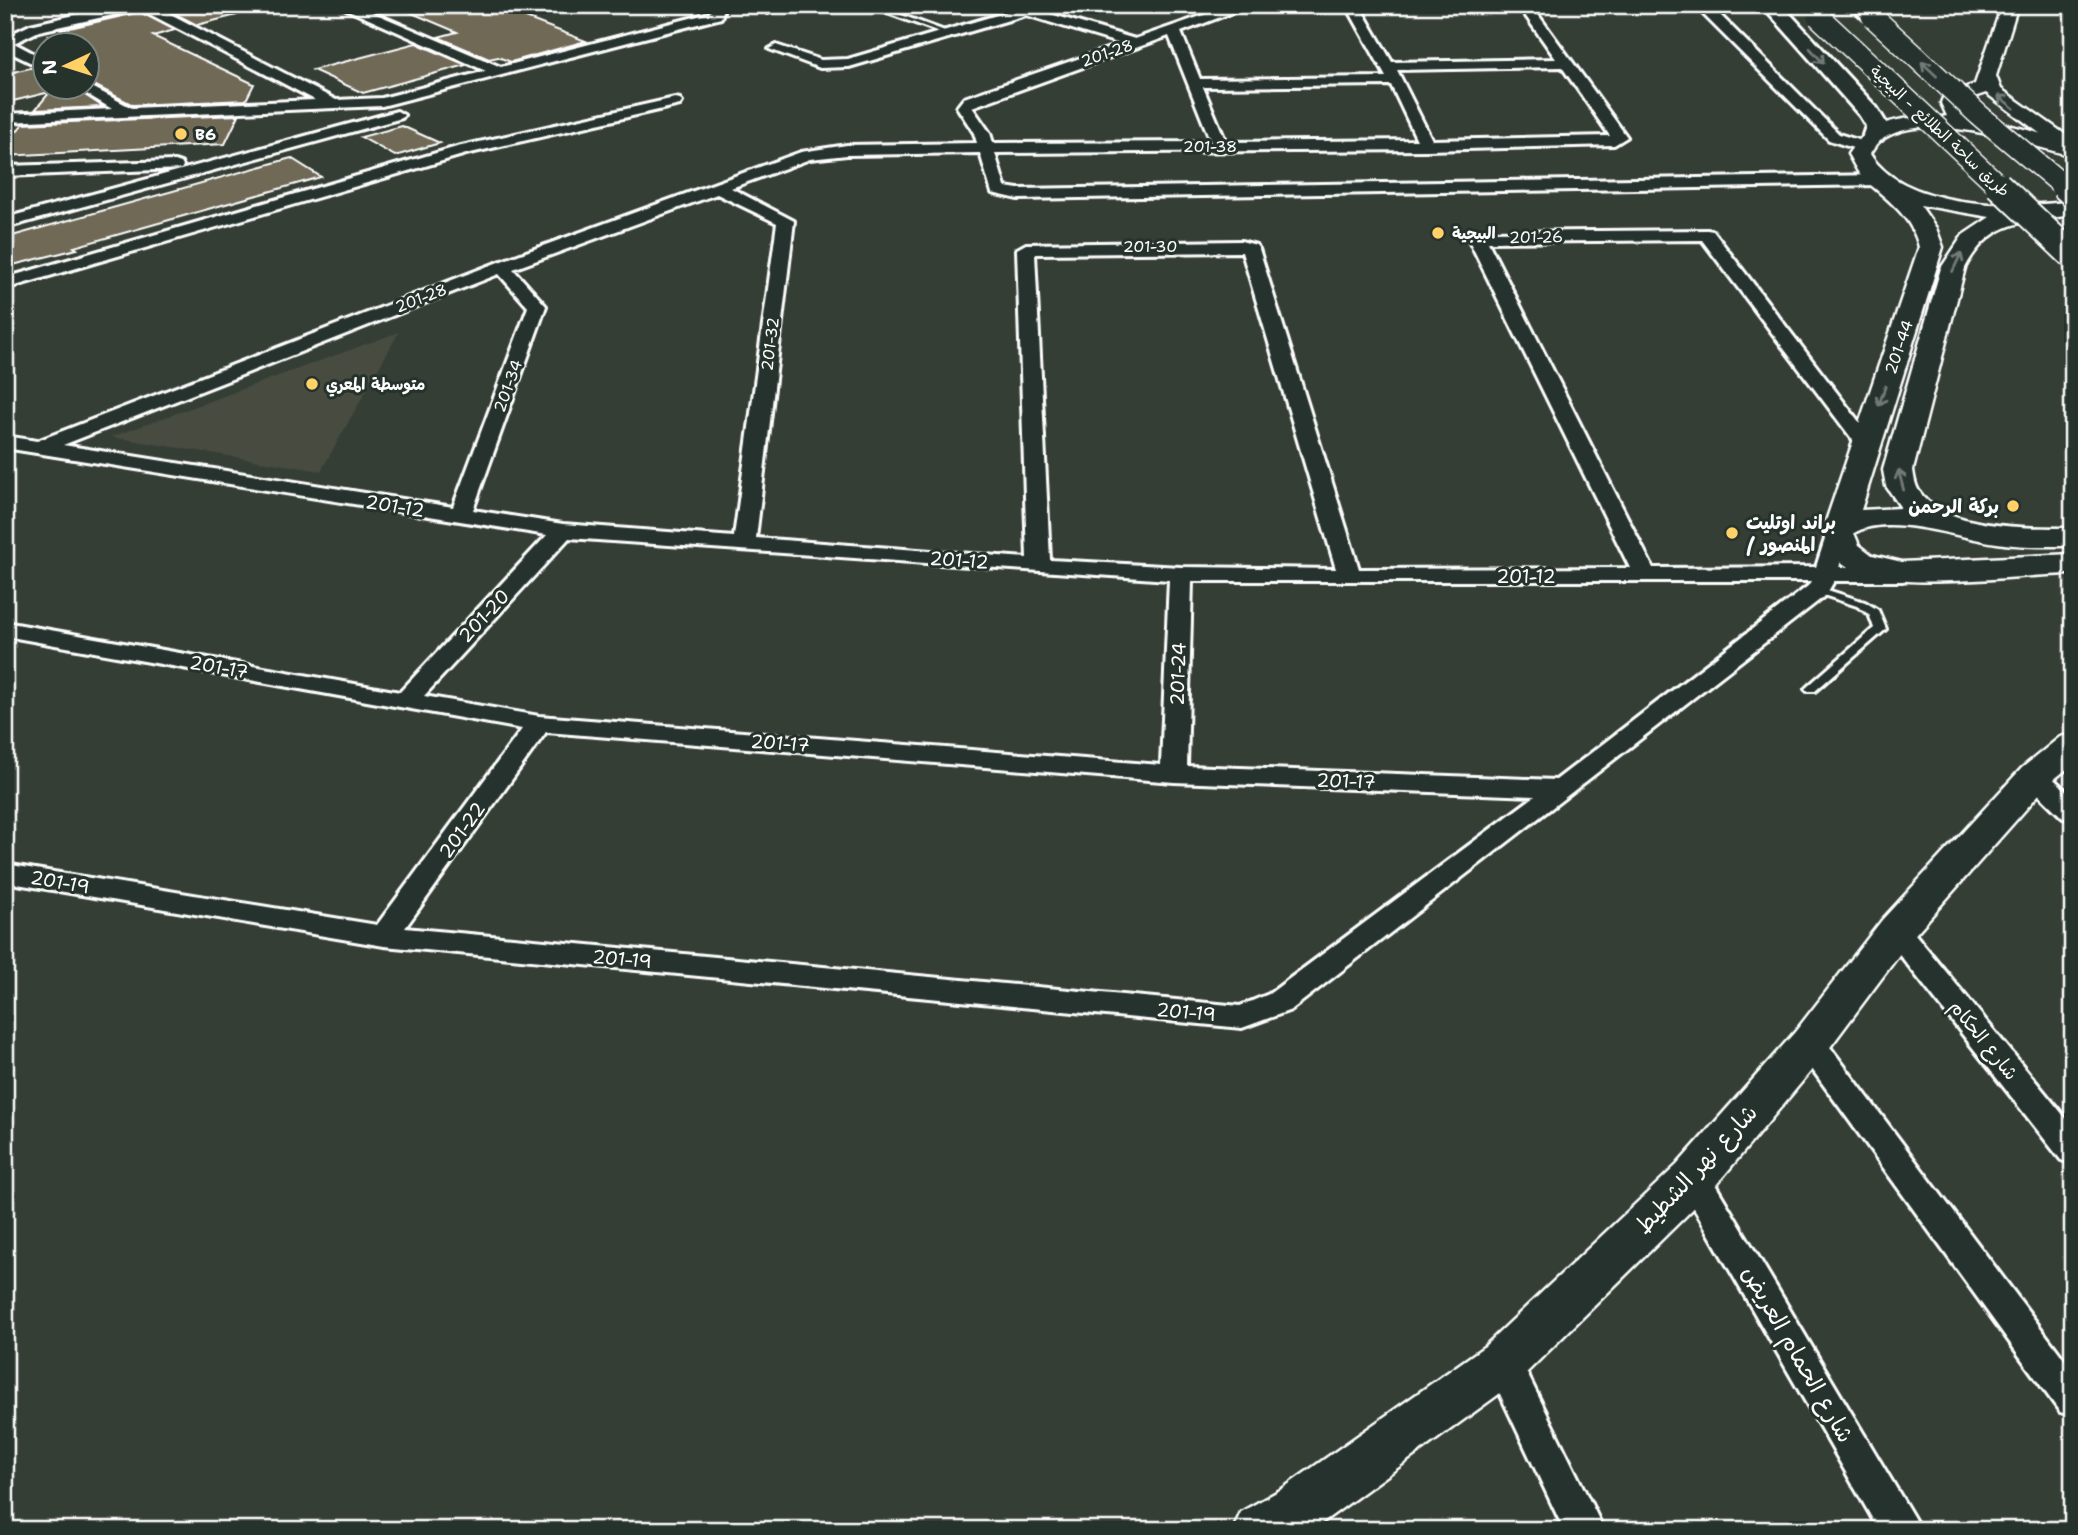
<svg xmlns="http://www.w3.org/2000/svg" width="2078" height="1535" viewBox="0 0 2078 1535" font-family="'Shantell Sans','Playpen Sans Arabic',sans-serif">
  <style>
    .built { fill: #464b3f }
    .building { fill: #6f6957; stroke: #fff; stroke-width: 2 }
    .lines { fill: none; stroke-linecap: round; stroke-linejoin: round }
    .service-casing { stroke: #fff; stroke-width: 6 }
    .minor-casing { stroke: #fff; stroke-width: 6 }
    .tertiary-casing { stroke: #fff; stroke-width: 5 }
    .secondary-casing { stroke: #fff; stroke-width: 5 }
    .primary-casing { stroke: #fff; stroke-width: 6 }
    .service { fill: #26332d; fill-rule: evenodd }
    .minor { fill: #26332d; fill-rule: evenodd }
    .tertiary { fill: #26332d; fill-rule: evenodd }
    .secondary { fill: #26332d; fill-rule: evenodd }
    .primary { fill: #26332d; fill-rule: evenodd }
    .primary-bridge-far1-casing { stroke: #fff; stroke-width: 24; stroke-linecap: butt }
    .primary-bridge-casing { stroke: #fff; stroke-width: 30; stroke-linecap: butt }
    .primary-bridge-far1 { stroke: #26332d; stroke-width: 21 }
    .primary-bridge { stroke: #26332d; stroke-width: 26 }
    .oneway { stroke: #727a76 }
    .poi-dot { fill: #ffd166; stroke: #26332d; stroke-width: 2.5 }
    .labels { text-anchor: middle; dominant-baseline: central; stroke-width: 6; stroke-linejoin: round; paint-order: stroke }
    .far-street-label { font-size: 16px; fill: #fff; stroke: #26332d }
    .far-poi-label { font-size: 16px; font-weight: bold; fill: #fff; stroke: #26332d; text-anchor: start }
    .street-label { font-size: 19px; fill: #fff; stroke: #26332d }
    .poi-label { font-size: 19px; font-weight: bold; fill: #fff; stroke: #26332d; text-anchor: end }
    .near-street-label { font-size: 23px; fill: #fff; stroke: #26332d }
  </style>
  <rect width="100%" height="100%" fill="#353e35"/>
  <filter id="ink" filterUnits="userSpaceOnUse"><feTurbulence type="fractalNoise" baseFrequency=".0143" numOctaves="2"/><feDisplacementMap in="SourceGraphic" scale="14" xChannelSelector="R" yChannelSelector="G"/><feConvolveMatrix kernelMatrix="1 2 1 2 8 2 1 2 1" color-interpolation-filters="sRGB"/></filter>
  <g filter="url(#ink)">
    <path class="built" d="M 399,332 L 321,471 L 111,437 Z"/>
    <path class="building" d="M 169,5 L 236,5 L 237,15 L 197,25 L 162,7 Z
      M 393,5 L 492,5 L 586,41 L 511,62 L 498,57 L 489,59 L 438,37 L 457,32 Z
      M 140,12 L 175,30 L 153,36 L 254,84 L 246,100 L 133,105 L 88,82 L 88,46 L 67,46 L 49,36 L 66,33 L 61,30 Z
      M 416,43 L 466,65 L 363,93 L 313,70 Z
      M 34,67 L 46,72 L 46,88 L 75,88 L 103,107 L 35,110 L 50,92 L 5,103 L 5,74 Z
      M 239,115 L 225,144 L 5,156 L 5,144 L 23,124 Z
      M 402,126 L 440,143 L 395,156 L 361,137 Z
      M 291,158 L 321,177 L 74,247 L 77,249 L 5,267 L 5,238 Z"/>
    <g class="lines">
      <defs>
        <path id="service" d="M 779,5 L 789,5 L 768,13 L 765,11 Z
          M 865,5 L 874,5 L 953,34 L 948,35 Z
          M 1818,587 L 1865,602 L 1878,610 L 1886,629 L 1815,691 L 1807,691 L 1805,689 L 1807,687 L 1874,628 L 1869,614 L 1857,606 L 1814,592 L 1813,590 L 1814,588 Z"/>
        <path id="minor" d="M 120,5 L 153,5 L 336,100 L 382,98 L 486,71 L 337,5 L 355,5 L 501,67 L 710,13 L 712,5 L 725,5 L 721,18 L 382,106 L 5,122 L 5,114 L 112,109 L 77,88 L 88,88 L 88,85 L 132,108 L 315,100 L 140,9 L 39,31 L 14,43 L 46,60 L 46,70 L 5,50 L 5,37 L 30,25 Z
          M 1031,5 L 1052,5 L 1040,11 L 1135,39 L 1233,5 L 1252,5 L 1181,32 L 1200,79 L 1386,77 L 1346,5 L 1359,5 L 1392,62 L 1556,59 L 1518,5 L 1531,5 L 1627,137 L 1614,145 L 1427,150 L 995,153 L 1005,187 L 1018,189 L 1880,175 L 1888,180 L 1880,185 L 1018,199 L 992,193 L 980,153 L 847,155 L 810,159 L 731,188 L 794,221 L 756,538 L 1027,558 L 1017,249 L 1026,244 L 1241,241 L 1256,245 L 1259,249 L 1359,569 L 1630,568 L 1469,240 L 1484,232 L 1707,230 L 1713,231 L 1873,440 L 1876,444 L 1873,448 L 1859,448 L 1702,240 L 1488,242 L 1653,568 L 1816,567 L 1827,533 L 1830,528 L 1846,528 L 1849,533 L 1839,567 L 1902,567 L 1910,569 L 1913,574 L 1910,579 L 1902,581 L 1834,581 L 1826,595 L 1291,1010 L 1242,1028 L 384,946 L 5,882 L 5,864 L 377,925 L 522,729 L 5,636 L 5,622 L 400,692 L 547,535 L 5,448 L 5,436 L 37,441 L 496,263 L 801,152 L 847,145 L 977,143 L 974,133 L 957,107 L 964,98 L 1121,44 L 1026,15 L 849,67 L 820,68 L 769,49 L 776,45 L 821,60 L 848,59 ZM 1169,36 L 1211,142 L 993,143 L 990,133 L 972,107 ZM 1562,67 L 1610,136 L 1432,140 L 1397,70 ZM 1391,85 L 1417,140 L 1226,142 L 1203,87 ZM 717,194 L 777,223 L 734,537 L 563,524 L 473,510 L 546,306 L 513,269 ZM 1242,252 L 1336,569 L 1181,567 L 1050,560 L 1035,254 ZM 499,274 L 528,307 L 453,507 L 63,445 ZM 569,538 L 1169,580 L 1161,765 L 539,716 L 424,696 ZM 1192,581 L 1811,581 L 1808,586 L 1556,780 L 1187,766 ZM 546,732 L 1174,782 L 1535,796 L 1269,994 L 1240,1006 L 405,928 Z
          M 1691,5 L 1711,6 L 1839,134 L 1867,143 L 1870,146 L 1867,149 L 1862,151 L 1829,140 L 1701,12 Z
          M 675,98 L 680,99 L 682,102 L 680,105 L 466,154 L 5,289 L 5,278 L 457,147 Z
          M 397,111 L 404,115 L 402,118 L 5,228 L 5,218 Z
          M 175,161 L 181,163 L 183,166 L 181,169 L 5,176 L 5,166 Z
          M 2035,768 L 2044,770 L 2073,797 L 2073,820 L 2063,818 L 2026,782 L 2022,776 L 2026,770 Z
          M 1896,920 L 1906,923 L 2073,1127 L 2073,1164 L 2061,1160 L 1886,937 L 1881,930 L 1886,923 Z
          M 1810,1032 L 1821,1035 L 2073,1371 L 2073,1416 L 2060,1412 L 1799,1051 L 1794,1043 L 1799,1035 Z
          M 1694,1165 L 1706,1169 L 1921,1530 L 1879,1530 L 1677,1178 L 1682,1169 Z
          M 1503,1346 L 1516,1351 L 1604,1530 L 1564,1530 L 1485,1362 L 1490,1351 Z"/>
        <path id="tertiary" d="M 2002,5 L 2018,5 L 1996,76 L 2001,89 L 2073,140 L 2073,155 L 2066,153 L 1986,93 L 1959,102 L 1967,119 L 1965,123 L 1939,129 L 1929,123 L 1932,119 L 1947,116 L 1941,103 L 1944,95 L 1975,84 Z"/>
        <path id="secondary" d="M 1925,116 L 1993,121 L 2073,142 L 2073,156 C 2026,145 1923,107 1880,141 C 1876,144 1873,150 1870,154 C 1904,209 2016,209 2073,201 L 2073,215 C 2025,222 1991,219 1965,268 L 1913,470 C 1914,477 1915,485 1919,491 C 1945,530 2031,528 2073,528 L 2073,546 C 2047,546 2022,547 1997,543 C 1958,538 1889,512 1854,533 L 1859,545 L 1872,555 L 1902,562 L 2073,554 L 2073,574 C 2018,574 1892,595 1848,567 C 1834,558 1829,547 1822,533 L 1919,247 C 1911,214 1886,199 1863,178 C 1857,172 1853,162 1848,154 C 1870,122 1889,121 1925,116 ZM 1920,205 L 1990,217 L 1963,235 L 1941,268 L 1883,470 L 1886,486 L 1901,508 L 1861,510 L 1943,247 L 1936,228 Z
          M 2073,734 L 2073,764 L 2048,784 L 1910,940 L 1825,1054 L 1711,1191 L 1521,1378 L 1312,1530 L 1233,1530 L 1241,1512 L 1282,1489 L 1485,1346 L 1677,1165 L 1795,1032 L 1882,920 L 2022,768 L 2060,737 Z"/>
        <path id="primary" d="M 1762,5 L 1782,5 L 1877,108 L 1888,126 L 1882,140 L 1866,140 L 1863,135 L 1866,126 L 1860,116 Z
          M 1849,5 L 1870,5 L 1882,16 L 1879,20 L 1865,20 Z"/>
      </defs>
      <use href="#service" class="service-casing"/>
      <use href="#minor" class="minor-casing"/>
      <use href="#tertiary" class="tertiary-casing"/>
      <use href="#secondary" class="secondary-casing"/>
      <use href="#primary" class="primary-casing"/>
      <use href="#service" class="service"/>
      <use href="#minor" class="minor"/>
      <use href="#tertiary" class="tertiary"/>
      <use href="#secondary" class="secondary"/>
      <use href="#primary" class="primary"/>
      <defs>
        <path id="primary-bridge-far1" d="M 1818,16 L 2000,187
          M 1872,16 L 1979,115 L 2065,187"/>
        <path id="primary-bridge" d="M 1998,185 L 2073,256
          M 2063,185 L 2073,194"/>
      </defs>
      <use href="#primary-bridge-far1" class="primary-bridge-far1-casing"/>
      <use href="#primary-bridge" class="primary-bridge-casing"/>
      <use href="#primary-bridge-far1" class="primary-bridge-far1"/>
      <use href="#primary-bridge" class="primary-bridge"/>
    </g>
    <defs><path id="oneway-shaft" d="M-6 0H5M1.5-3L5.5 0L1.5 3" fill="none" stroke-width="1.6" stroke-linecap="round" stroke-linejoin="round" transform="scale(1.75)"/></defs>
    <g class="oneway">
      <use href="#oneway-shaft" transform="translate(1817 56) rotate(48)"/>
      <use href="#oneway-shaft" transform="translate(1929 69) rotate(-137)"/>
      <use href="#oneway-shaft" transform="translate(2006 102) rotate(-141)"/>
      <use href="#oneway-shaft" transform="translate(1957 262) rotate(-65)"/>
      <use href="#oneway-shaft" transform="translate(1882 396) rotate(109)"/>
      <use href="#oneway-shaft" transform="translate(1901 480) rotate(-105)"/>
    </g>
  </g>
  <g class="poi-dot">
    <circle cx="181" cy="134" r="7"/>
    <circle cx="1438" cy="233" r="7"/>
    <circle cx="312" cy="384" r="7"/>
    <circle cx="2013" cy="506" r="7"/>
    <circle cx="1732" cy="533" r="7"/>
  </g>
  <g class="labels">
    <g class="far-street-label">
      <text transform="translate(1107 53) rotate(-19)">201-28</text>
      <text transform="translate(1940 131) rotate(43)">طريق ساحة الطلائع - البيجية</text>
      <text x="1210" y="146">201-38</text>
      <text transform="translate(1536 237) rotate(-1)">201-26</text>
      <text x="1150" y="246">201-30</text>
      <text transform="translate(421 298) rotate(-21)">201-28</text>
      <text transform="translate(770 344) rotate(-83)">201-32</text>
      <text transform="translate(1899 347) rotate(-71)">201-44</text>
      <text transform="translate(508 386) rotate(-70)">201-34</text>
    </g>
    <g class="far-poi-label">
      <text x="195" y="134">B6</text>
      <text x="1452" y="233">البيجية</text>
      <text x="326" y="384">متوسطة المعري</text>
    </g>
    <g class="street-label">
      <text transform="translate(395 506) rotate(9)">201-12</text>
      <text transform="translate(959 560) rotate(4)">201-12</text>
      <text x="1526" y="576">201-12</text>
      <text transform="translate(484 616) rotate(-47)">201-20</text>
      <text transform="translate(219 667) rotate(10)">201-17</text>
      <text transform="translate(1178 674) rotate(-88)">201-24</text>
      <text transform="translate(780 743) rotate(4)">201-17</text>
      <text transform="translate(1346 781) rotate(2)">201-17</text>
      <text transform="translate(462 830) rotate(-54)">201-22</text>
      <text transform="translate(60 882) rotate(10)">201-19</text>
      <text transform="translate(622 959) rotate(5)">201-19</text>
      <text transform="translate(1186 1012) rotate(5)">201-19</text>
      <text transform="translate(1984 1040) rotate(51)">شارع الحكام</text>
    </g>
    <g class="poi-label">
      <text x="1999" y="506">بركة الرحمن</text>
      <text x="1746" y="522" text-anchor="start">براند اوتليت<tspan x="1746" dy="22">/ المنصور</tspan></text>
    </g>
    <g class="near-street-label">
      <text transform="translate(1696 1169) rotate(-47)">شارع نهر الشطيط</text>
      <text transform="translate(1798 1354) rotate(60)">شارع الحمام العريض</text>
    </g>
  </g>
  <rect width="2078" height="1535" fill="none" stroke="#26332d" stroke-width="28"/>
  <rect x="14" y="14" width="2050" height="1507" fill="none" stroke="#fff" stroke-width="2.5" filter="url(#ink)"/>
  <g transform="translate(66 66) rotate(266)"><circle r="33" fill="#26332d" stroke="#7d8581" stroke-width="2"/>
  <path d="M0-5L12 26L0 18L-12 26Z" fill="#ffd166"/>
  <text y="-10" font-size="19" font-weight="bold" text-anchor="middle" fill="#ffffff">N</text>
  </g>
</svg>
